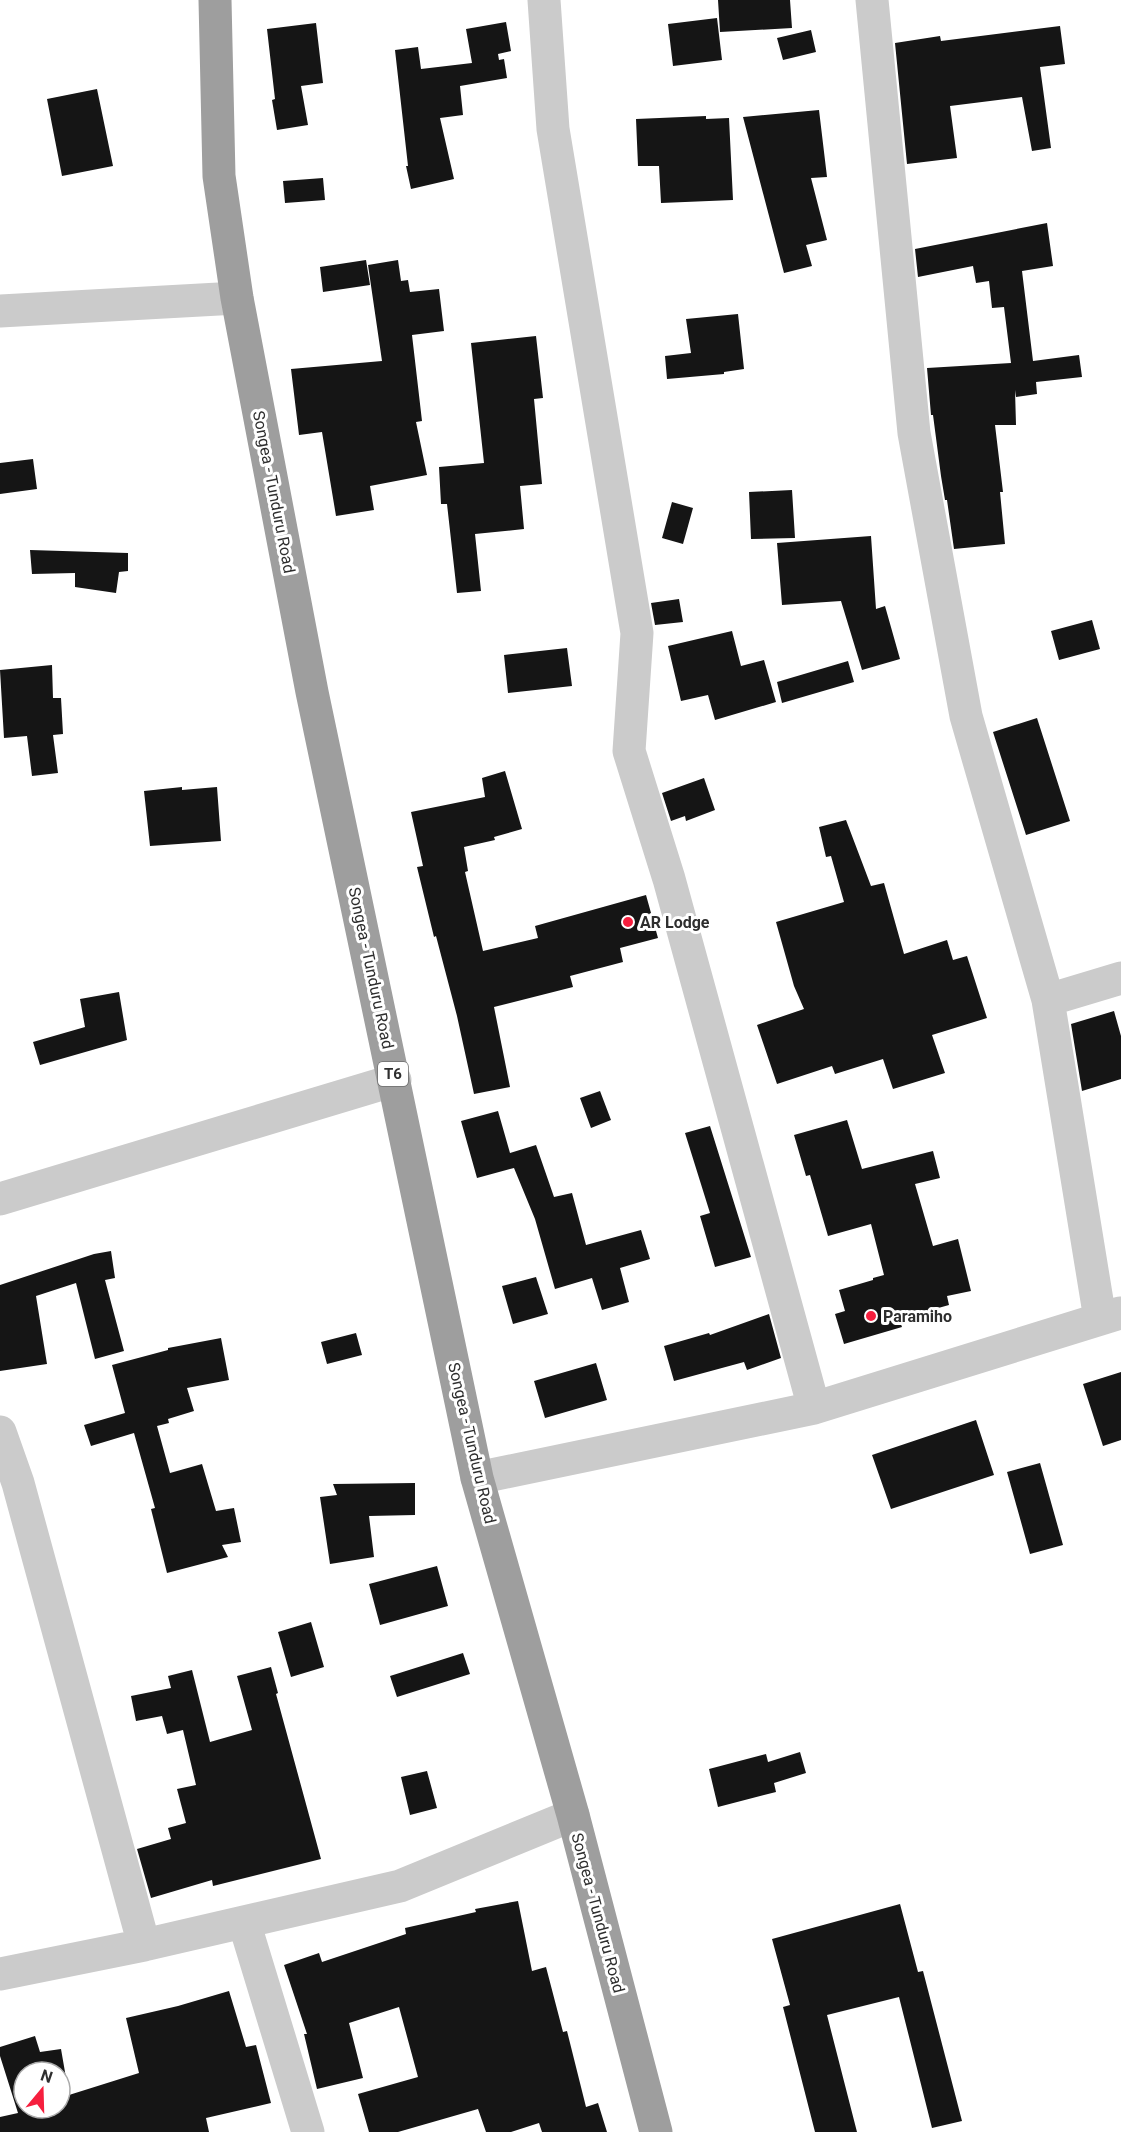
<svg xmlns="http://www.w3.org/2000/svg" width="1121" height="2132" viewBox="0 0 1121 2132" font-family="Roboto,sans-serif">
  <style>
    .building { fill: #151515; fill-rule: evenodd }
    .lines { fill: none; stroke-linecap: round; stroke-linejoin: round }
    .minor { stroke: #cbcbcb; stroke-width: 33 }
    .trunk { stroke: #9e9e9e; stroke-width: 33 }
    .poi-dot { fill: #f61f3e; stroke: #fff; stroke-width: 2 }
    .labels { text-anchor: middle; dominant-baseline: central; stroke-width: 6; stroke-linejoin: round; paint-order: stroke }
    .shield { fill: #fff; stroke: #6d6d6d; stroke-width: 1.5 }
    .shield-label { font-size: 15px; font-weight: bold; fill: #2e2e2e }
    .street-label { font-size: 16px; fill: #2e2e2e; stroke: #fff }
    .poi-label { font-size: 16px; font-weight: bold; fill: #2e2e2e; stroke: #fff; text-anchor: start }
  </style>
  <rect width="100%" height="100%" fill="#fff"/>
  <path class="building" d="M 718,0 L 790,0 L 792,28 L 720,32 Z
    M 717,18 L 722,60 L 673,66 L 668,24 Z
    M 506,22 L 511,51 L 498,54 L 499,60 L 504,59 L 507,78 L 460,86 L 463,115 L 440,118 L 454,179 L 411,189 L 406,166 L 408,166 L 395,50 L 418,47 L 421,69 L 472,63 L 466,29 Z
    M 316,23 L 323,83 L 301,86 L 308,125 L 277,130 L 272,100 L 275,99 L 267,29 Z
    M 1060,26 L 1065,64 L 1040,67 L 1051,148 L 1032,151 L 1022,97 L 950,106 L 957,158 L 907,164 L 895,43 L 940,36 L 941,41 Z
    M 811,30 L 816,52 L 783,60 L 777,38 Z
    M 97,89 L 113,166 L 62,176 L 47,99 Z
    M 819,110 L 827,177 L 811,178 L 827,240 L 806,245 L 812,266 L 784,273 L 743,117 Z
    M 706,116 L 706,119 L 729,118 L 733,200 L 661,203 L 659,166 L 638,166 L 636,119 Z
    M 323,178 L 325,200 L 285,203 L 283,181 Z
    M 1047,223 L 1053,266 L 1022,271 L 1033,361 L 1079,355 L 1082,377 L 1036,382 L 1037,394 L 1016,397 L 1015,390 L 1016,425 L 995,425 L 1003,492 L 1000,492 L 1005,544 L 954,549 L 947,500 L 945,500 L 941,476 L 933,415 L 931,415 L 927,368 L 1011,363 L 1004,307 L 992,308 L 989,281 L 976,283 L 973,266 L 918,277 L 915,249 Z
    M 366,260 L 370,285 L 323,292 L 320,267 Z
    M 398,260 L 401,281 L 408,280 L 410,292 L 439,289 L 444,331 L 412,335 L 422,421 L 416,422 L 427,475 L 370,486 L 374,510 L 336,516 L 322,432 L 299,435 L 291,369 L 382,361 L 368,265 Z
    M 738,314 L 744,369 L 724,372 L 724,374 L 667,379 L 665,356 L 691,353 L 686,319 Z
    M 536,336 L 543,398 L 534,399 L 542,484 L 520,486 L 524,529 L 475,534 L 481,591 L 457,593 L 447,504 L 441,504 L 439,467 L 484,463 L 471,343 Z
    M 33,459 L 37,489 L 0,494 L 0,463 Z
    M 792,490 L 795,538 L 751,539 L 749,492 Z
    M 672,502 L 693,508 L 683,544 L 662,538 Z
    M 871,536 L 876,609 L 885,606 L 900,659 L 862,670 L 841,601 L 782,605 L 777,543 Z
    M 30,550 L 128,553 L 128,571 L 119,572 L 116,593 L 75,587 L 75,573 L 32,574 Z
    M 679,599 L 683,622 L 655,625 L 651,603 Z
    M 1092,620 L 1100,649 L 1059,660 L 1051,631 Z
    M 732,631 L 741,666 L 764,660 L 776,702 L 715,720 L 708,695 L 681,701 L 668,646 Z
    M 567,648 L 572,686 L 508,693 L 504,655 Z
    M 848,661 L 854,682 L 782,703 L 777,682 Z
    M 52,665 L 53,698 L 61,698 L 63,734 L 53,735 L 58,773 L 32,776 L 27,736 L 4,738 L 0,670 Z
    M 1037,718 L 1070,821 L 1026,835 L 993,732 Z
    M 505,771 L 522,829 L 494,837 L 495,840 L 464,847 L 468,871 L 465,872 L 483,951 L 538,938 L 535,926 L 646,895 L 658,938 L 620,948 L 623,962 L 570,976 L 573,987 L 494,1007 L 510,1087 L 474,1094 L 457,1016 L 436,936 L 434,937 L 417,867 L 423,866 L 411,812 L 485,797 L 482,778 Z
    M 704,778 L 715,810 L 686,821 L 685,816 L 671,821 L 662,793 Z
    M 182,787 L 182,790 L 217,787 L 221,841 L 150,846 L 144,791 Z
    M 846,820 L 871,886 L 884,883 L 904,954 L 947,940 L 953,960 L 967,956 L 987,1018 L 932,1035 L 945,1073 L 893,1089 L 883,1059 L 835,1074 L 832,1066 L 777,1084 L 757,1025 L 804,1009 L 794,986 L 776,922 L 844,902 L 831,856 L 826,857 L 819,827 Z
    M 119,992 L 127,1040 L 40,1065 L 33,1042 L 85,1027 L 80,999 Z
    M 1114,1011 L 1121,1036 L 1121,1079 L 1082,1091 L 1071,1024 Z
    M 600,1091 L 611,1120 L 591,1128 L 580,1098 Z
    M 498,1111 L 510,1153 L 536,1145 L 554,1197 L 572,1193 L 586,1245 L 641,1230 L 650,1259 L 620,1268 L 629,1302 L 602,1310 L 592,1278 L 555,1289 L 535,1219 L 514,1168 L 477,1178 L 461,1121 Z
    M 847,1120 L 862,1169 L 933,1151 L 940,1178 L 915,1184 L 933,1246 L 958,1239 L 971,1291 L 947,1296 L 949,1305 L 899,1319 L 902,1327 L 844,1344 L 835,1314 L 845,1311 L 839,1290 L 873,1280 L 873,1278 L 884,1275 L 871,1224 L 828,1236 L 810,1175 L 806,1176 L 794,1135 Z
    M 710,1126 L 751,1257 L 715,1267 L 700,1216 L 710,1213 L 685,1133 Z
    M 111,1251 L 115,1278 L 105,1280 L 124,1351 L 95,1359 L 76,1283 L 36,1296 L 47,1364 L 0,1371 L 0,1285 L 94,1254 Z
    M 536,1277 L 548,1314 L 513,1324 L 502,1286 Z
    M 769,1314 L 781,1358 L 747,1370 L 744,1362 L 674,1381 L 664,1346 L 709,1333 L 710,1335 Z
    M 356,1333 L 362,1355 L 327,1364 L 321,1342 Z
    M 221,1338 L 229,1380 L 187,1388 L 194,1411 L 168,1419 L 169,1423 L 157,1426 L 170,1473 L 202,1464 L 216,1511 L 234,1508 L 241,1542 L 222,1545 L 228,1557 L 167,1573 L 151,1509 L 155,1508 L 134,1433 L 91,1446 L 84,1425 L 125,1413 L 112,1365 L 168,1350 L 168,1348 Z
    M 596,1363 L 607,1400 L 545,1418 L 534,1381 Z
    M 1121,1372 L 1121,1440 L 1103,1446 L 1083,1384 Z
    M 976,1420 L 994,1475 L 891,1509 L 872,1455 Z
    M 1040,1463 L 1063,1545 L 1030,1554 L 1007,1472 Z
    M 415,1483 L 415,1515 L 369,1516 L 374,1557 L 330,1564 L 320,1497 L 337,1495 L 333,1484 Z
    M 437,1566 L 448,1606 L 380,1625 L 369,1584 Z
    M 311,1622 L 324,1667 L 291,1677 L 278,1632 Z
    M 463,1653 L 470,1674 L 397,1697 L 390,1676 Z
    M 271,1667 L 278,1693 L 276,1694 L 321,1859 L 213,1886 L 212,1880 L 151,1898 L 137,1849 L 171,1839 L 168,1828 L 186,1823 L 177,1789 L 196,1785 L 183,1730 L 167,1734 L 162,1716 L 136,1721 L 131,1696 L 171,1688 L 168,1676 L 192,1670 L 210,1742 L 252,1730 L 237,1676 Z
    M 800,1752 L 806,1773 L 774,1783 L 776,1792 L 718,1807 L 709,1769 L 766,1754 L 768,1762 Z
    M 427,1771 L 437,1808 L 410,1815 L 401,1777 Z
    M 518,1901 L 532,1971 L 546,1967 L 563,2032 L 567,2031 L 586,2107 L 598,2103 L 607,2132 L 542,2132 L 539,2123 L 511,2132 L 486,2132 L 478,2109 L 398,2132 L 369,2132 L 358,2094 L 418,2077 L 399,2007 L 349,2023 L 363,2078 L 317,2089 L 304,2034 L 307,2034 L 284,1965 L 319,1953 L 322,1962 L 406,1934 L 405,1928 L 476,1912 L 475,1909 Z
    M 900,1904 L 918,1972 L 923,1971 L 962,2121 L 932,2128 L 899,1997 L 827,2015 L 857,2132 L 815,2132 L 783,2007 L 790,2005 L 772,1939 Z
    M 229,1991 L 246,2047 L 256,2045 L 271,2103 L 206,2118 L 209,2132 L 0,2132 L 0,2117 L 18,2113 L 0,2056 L 0,2047 L 35,2036 L 40,2052 L 61,2049 L 69,2095 L 139,2073 L 126,2018 L 178,2006 ZM 24,2072 L 60,2072 L 60,2108 L 24,2108 Z"/>
  <g class="lines">
    <path class="minor" d="M 544,0 L 553,129 L 637,633 L 629,751 L 669,879 L 814,1408
      M 872,0 L 914,433 L 966,716 L 1048,1000 L 1100,1319
      M 0,311 L 237,298
      M 1048,1000 L 1121,978
      M 0,1199 L 395,1080
      M 0,1432 L 18,1483 L 144,1945
      M 477,1478 L 814,1408 L 1120,1313
      M 244,1922 L 308,2132
      M 0,1974 L 144,1945 L 400,1886 L 573,1815"/>
    <path class="trunk" d="M 215,0 L 219,176 L 237,298 L 312,692 L 477,1478 L 573,1815 L 656,2132"/>
  </g>
  <g class="poi-dot">
    <circle cx="628" cy="922" r="6"/>
    <circle cx="871" cy="1316" r="6"/>
  </g>
  <g class="labels">
    <rect class="shield" x="378" y="1062" width="30" height="24" rx="4.5"/>
    <g class="shield-label">
      <text x="393" y="1074">T6</text>
    </g>
    <g class="street-label">
      <text transform="translate(274 492) rotate(79)">Songea - Tunduru Road</text>
      <text transform="translate(371 968) rotate(78)">Songea - Tunduru Road</text>
      <text transform="translate(472 1443) rotate(77)">Songea - Tunduru Road</text>
      <text transform="translate(598 1913) rotate(75)">Songea - Tunduru Road</text>
    </g>
    <g class="poi-label">
      <text x="640" y="922">AR Lodge</text>
      <text x="883" y="1316">Paramiho</text>
    </g>
  </g>
  <g transform="translate(42 2090) rotate(19)"><circle r="28" fill="#ffffff" stroke="#ababab" stroke-width="1.5"/>
  <path d="M0-4.5L10 22L0 15L-10 22Z" fill="#f61f3e"/>
  <text y="-9" font-size="16" font-weight="bold" text-anchor="middle" fill="#2e2e2e">N</text>
  </g>
</svg>
